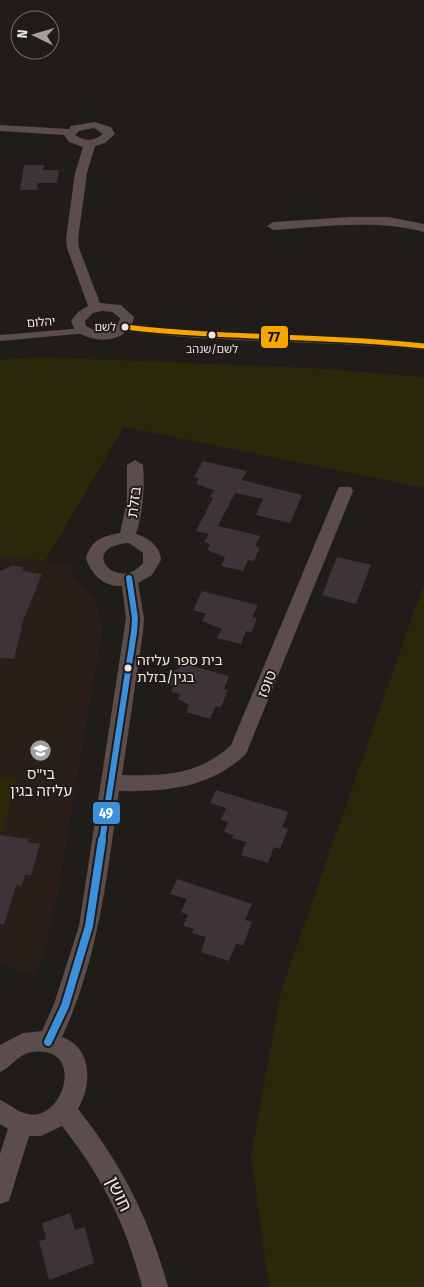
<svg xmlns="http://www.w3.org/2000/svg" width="424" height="1287" viewBox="0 0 424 1287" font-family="'Fira Sans Condensed','Noto Sans Hebrew',sans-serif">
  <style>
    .built { fill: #291f18 }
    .green { fill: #29290a }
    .building { fill: #3d343a }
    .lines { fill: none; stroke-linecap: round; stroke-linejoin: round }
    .pedestrian { fill: #5b4d4c; fill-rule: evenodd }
    .minor { fill: #5b4d4c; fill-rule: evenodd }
    .bus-1-casing { stroke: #211b17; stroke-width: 8 }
    .bus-2-far1-casing { stroke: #211b17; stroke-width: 10 }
    .bus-2-casing { stroke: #211b17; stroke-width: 12 }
    .bus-1 { stroke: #f7a600; stroke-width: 5 }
    .bus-2-far1 { stroke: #3a90db; stroke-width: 6 }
    .bus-2 { stroke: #3a90db; stroke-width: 8 }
    .bus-dot { fill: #eae6e2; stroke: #211b17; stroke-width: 2 }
    .labels { text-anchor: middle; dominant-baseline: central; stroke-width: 4; stroke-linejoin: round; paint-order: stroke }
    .far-bus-label { font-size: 11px; fill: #eae6e2; stroke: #211b17; text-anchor: end }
    .far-street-label { font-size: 12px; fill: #eae6e2; stroke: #211b17 }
    .bus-label { font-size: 14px; fill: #eae6e2; stroke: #211b17; text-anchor: start }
    .street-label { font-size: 15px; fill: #eae6e2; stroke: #211b17 }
    .poi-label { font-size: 15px; fill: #eae6e2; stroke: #211b17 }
    .near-street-label { font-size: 18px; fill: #eae6e2; stroke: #211b17 }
    .line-badge { stroke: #211b17; stroke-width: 2 }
    .badge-label { font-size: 14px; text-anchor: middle; font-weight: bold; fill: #fff }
    .pale-badge-label { font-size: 14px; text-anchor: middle; font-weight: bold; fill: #111 }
  </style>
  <rect width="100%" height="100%" fill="#1f1c19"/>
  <path class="built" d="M 0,555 L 69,565 L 76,578 L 96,602 L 103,628 L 56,903 L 43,958 L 35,976 L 0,964 Z"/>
  <path class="green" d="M 39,357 L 312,368 L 424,377 L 424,488 L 124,427 L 45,561 L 0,555 L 0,360 Z
    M 424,583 L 424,1287 L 269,1287 L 251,1156 L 281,991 Z
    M 0,777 L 19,779 L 2,832 L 0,832 Z"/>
  <path class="building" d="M 24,165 L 44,165 L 43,170 L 59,170 L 57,183 L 38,183 L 37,190 L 20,190 Z
    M 203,461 L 247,471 L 242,480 L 302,495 L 290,523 L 256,515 L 263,499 L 235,493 L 218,526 L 260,536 L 255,546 L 260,547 L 254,561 L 248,560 L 243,571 L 221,566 L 225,557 L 207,550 L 210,544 L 204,542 L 209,534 L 196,531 L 213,498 L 210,497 L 214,490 L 196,484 L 199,478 L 194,477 Z
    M 337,557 L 371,565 L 356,604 L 322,595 Z
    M 12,566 L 23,567 L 22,571 L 42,574 L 21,626 L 22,626 L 14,659 L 0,658 L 0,571 Z
    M 202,591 L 258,605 L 252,617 L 257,618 L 251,633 L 246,631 L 241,644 L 217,638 L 222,629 L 202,621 L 206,614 L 193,610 Z
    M 181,663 L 229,676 L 224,689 L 228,690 L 221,707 L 216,706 L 210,719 L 186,712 L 189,705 L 178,699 L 180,694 L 171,692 L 174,686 L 169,684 L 176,669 L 178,670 Z
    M 216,790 L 288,812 L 282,827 L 288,829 L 280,849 L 274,847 L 268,863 L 241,855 L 246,842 L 232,838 L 233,835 L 224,832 L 228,822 L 221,820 L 226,808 L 210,803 Z
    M 0,835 L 29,839 L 28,842 L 40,844 L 31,875 L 25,875 L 22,886 L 16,885 L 4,925 L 0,924 Z
    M 177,879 L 252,904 L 245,920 L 252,922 L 243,946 L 236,943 L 229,961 L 201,952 L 206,937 L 192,933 L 194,929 L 183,926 L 188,915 L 181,912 L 187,899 L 170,894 Z
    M 70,1213 L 75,1230 L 85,1227 L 94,1263 L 49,1280 L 39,1241 L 46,1239 L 42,1223 Z"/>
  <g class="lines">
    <path class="pedestrian" d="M 84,328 L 89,331 L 88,333 L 0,341 L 0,335 Z"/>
    <path class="minor" d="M 95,122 L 111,127 L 115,134 L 105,143 L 95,146 L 87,173 L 78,239 L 79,248 L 100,303 L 121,305 L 134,317 L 132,324 C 229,336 327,332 424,342 L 424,350 C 325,340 226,344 127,331 C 113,344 90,341 75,331 L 71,321 L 78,312 L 88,306 L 67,248 L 66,239 L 75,173 L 83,147 L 69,142 L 64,135 L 0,131 L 0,125 L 69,129 L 71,126 ZM 94,128 L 103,134 C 94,141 85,142 75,135 L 79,131 ZM 102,311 L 112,312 L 120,318 C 117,335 98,334 86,326 L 85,321 L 93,313 Z
      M 350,217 L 388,217 L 424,224 L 424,232 C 374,219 324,227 273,230 L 267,226 L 273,222 Z
      M 135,460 L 143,465 C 145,489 143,511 136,534 C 149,538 160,546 161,560 L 152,575 L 138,583 L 144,618 L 143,632 L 122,775 C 165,776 199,775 231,745 L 337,491 L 339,487 L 351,487 L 353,491 L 246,754 C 210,788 166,792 119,791 C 107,876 99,957 62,1037 C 93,1048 92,1085 78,1109 C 121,1163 150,1220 168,1287 L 142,1287 C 127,1226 101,1175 62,1126 L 41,1136 L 29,1136 L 9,1201 L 0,1204 L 0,1154 L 8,1129 L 0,1124 L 0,1100 C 8,1103 15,1110 24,1113 C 63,1127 88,1044 32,1052 C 18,1054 12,1067 0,1072 L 0,1045 L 23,1033 L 42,1031 L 54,1004 L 79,926 L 126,618 L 122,586 C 103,587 91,574 86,558 C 91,540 103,536 120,533 L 127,501 L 127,465 ZM 129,543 L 143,553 L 143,563 C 118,594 76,547 129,543 Z"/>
    <defs>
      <path id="bus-1" d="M 125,327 C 224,339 325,335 424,346"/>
      <path id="bus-2-far1" d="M 102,841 L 134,632 L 135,618 L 129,578"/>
      <path id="bus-2" d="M 48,1042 L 65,1006 L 89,926 L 102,840"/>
    </defs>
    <use href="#bus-1" class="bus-1-casing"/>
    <use href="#bus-2-far1" class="bus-2-far1-casing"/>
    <use href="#bus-2" class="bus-2-casing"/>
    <use href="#bus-1" class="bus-1"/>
    <use href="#bus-2-far1" class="bus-2-far1"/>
    <use href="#bus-2" class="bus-2"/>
  </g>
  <defs>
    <symbol id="school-disc" viewBox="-11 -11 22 22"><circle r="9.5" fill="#a39f9c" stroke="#211b17"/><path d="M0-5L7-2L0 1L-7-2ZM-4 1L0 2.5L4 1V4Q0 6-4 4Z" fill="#fff"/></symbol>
  </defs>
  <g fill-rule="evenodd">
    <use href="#school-disc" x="28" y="738" width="25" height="25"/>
  </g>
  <g class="bus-dot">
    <circle cx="125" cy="327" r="4.5"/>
    <circle cx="212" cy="335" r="4.5"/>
    <circle cx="128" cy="668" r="4.5"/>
  </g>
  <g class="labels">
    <g class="far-bus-label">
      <text x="116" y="327">לשם</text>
      <text x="212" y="349" text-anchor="middle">לשם/שנהב</text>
    </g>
    <g class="far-street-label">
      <text transform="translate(41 322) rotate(-4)">יהלום</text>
    </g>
    <g class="bus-label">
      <text x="137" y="660">בית ספר עליזה<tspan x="137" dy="17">בגין/בזלת</tspan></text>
    </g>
    <g class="street-label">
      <text transform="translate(134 502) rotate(-83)">בזלת</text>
      <text transform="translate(267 684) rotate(-68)">טופז</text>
    </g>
    <g class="poi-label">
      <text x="41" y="774">בי"ס<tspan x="41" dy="17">עליזה בגין</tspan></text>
    </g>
    <g class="near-street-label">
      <text transform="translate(119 1194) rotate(64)">חושן</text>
    </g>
  </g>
  <g class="line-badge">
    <rect x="260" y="325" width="29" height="24" rx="5" fill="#f7a600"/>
    <rect x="92" y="801" width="29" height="24" rx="5" fill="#3a90db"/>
  </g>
  <g class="badge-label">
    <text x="106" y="818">49</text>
  </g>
  <g class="pale-badge-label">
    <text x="274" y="342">77</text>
  </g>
  <g transform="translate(35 35) rotate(275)"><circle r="24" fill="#211b17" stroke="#716c68"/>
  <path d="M0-4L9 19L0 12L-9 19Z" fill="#a39f9c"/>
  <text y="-8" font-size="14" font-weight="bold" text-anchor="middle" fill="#eae6e2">N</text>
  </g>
</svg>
